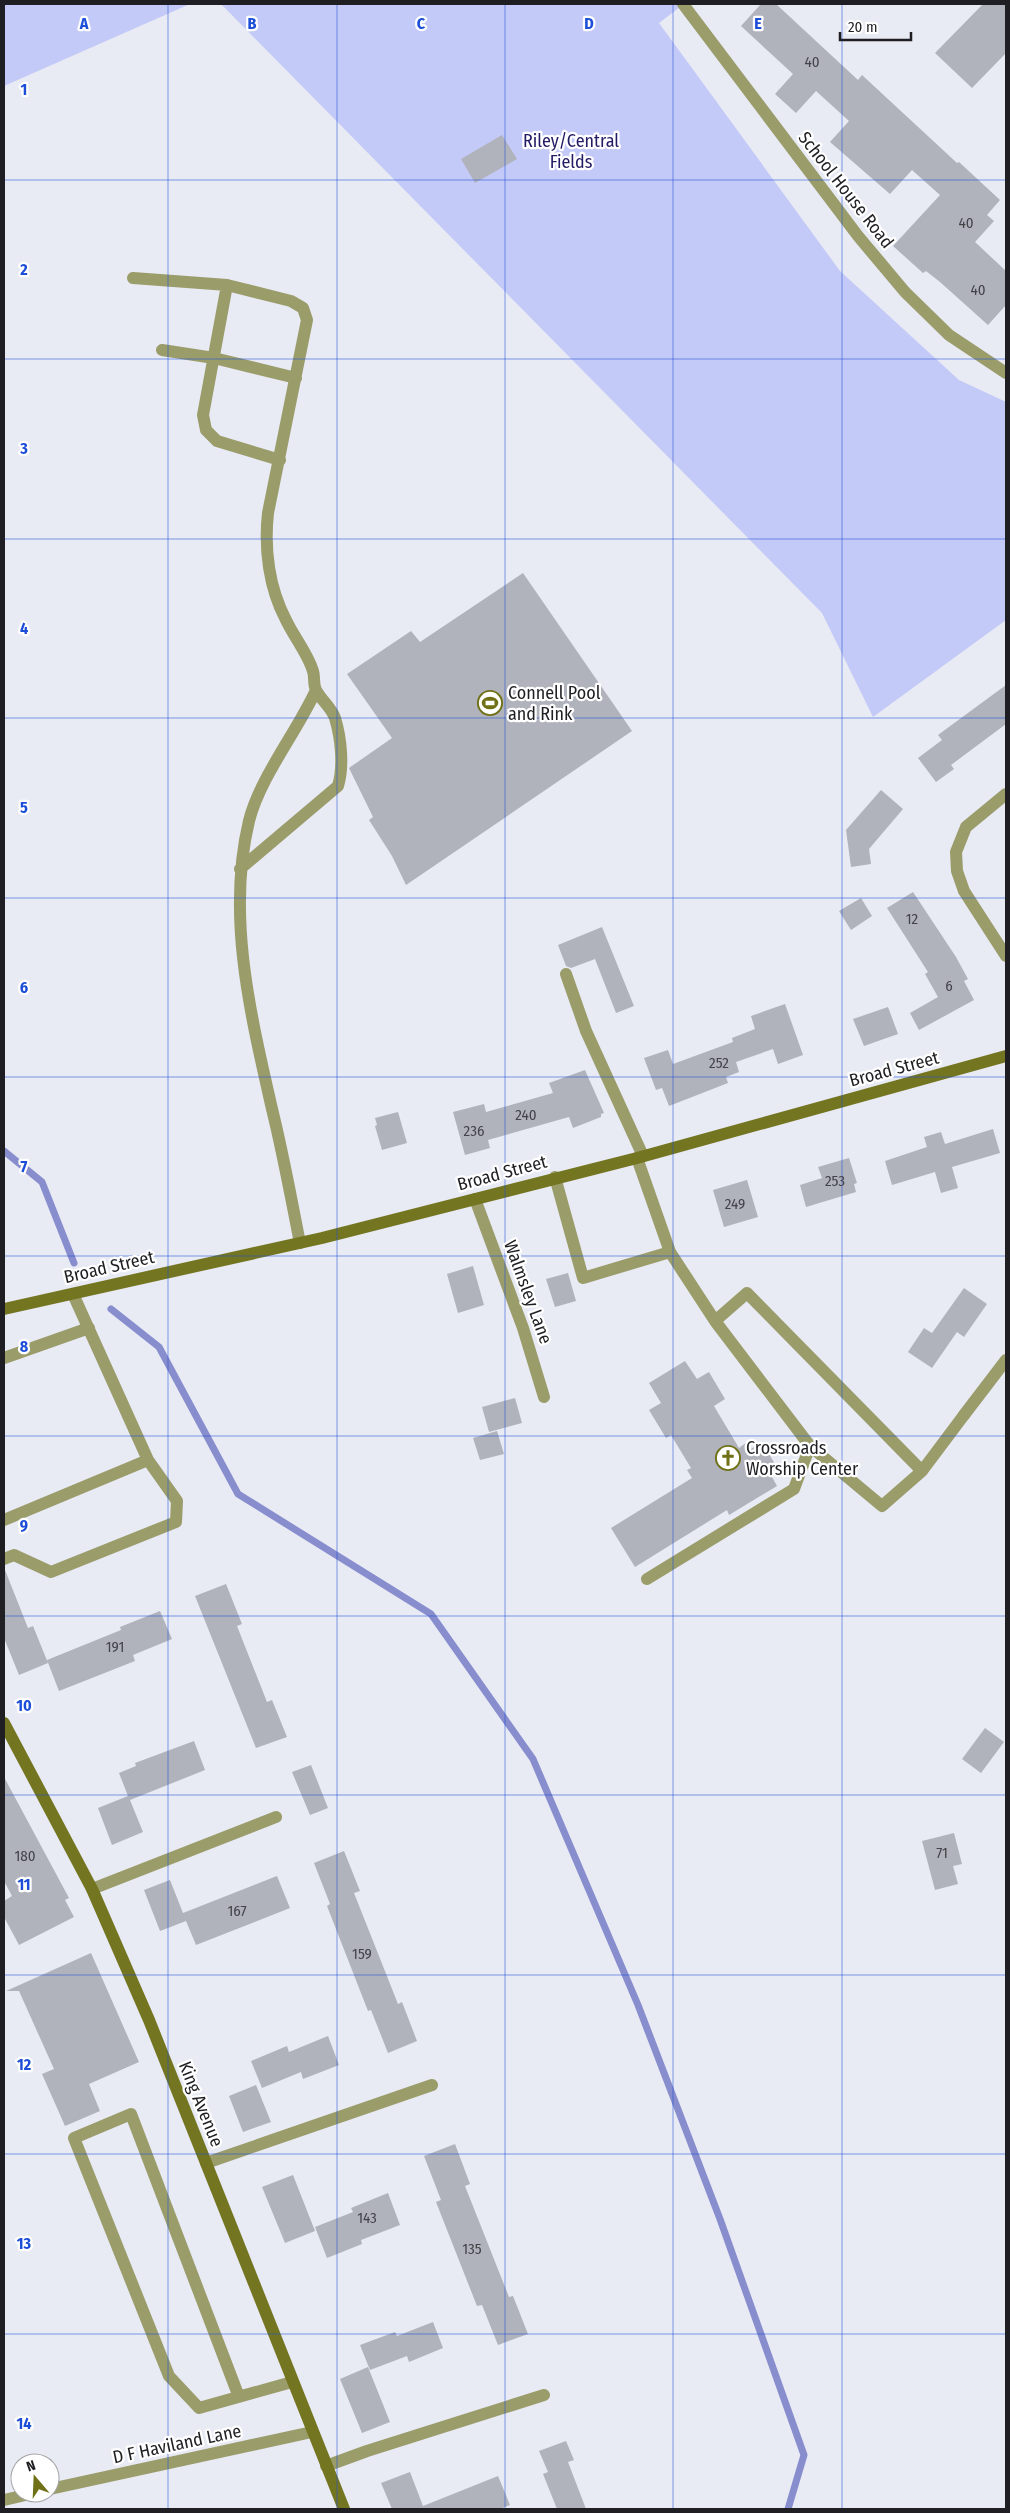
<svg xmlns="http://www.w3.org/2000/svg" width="1010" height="2513" viewBox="0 0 1010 2513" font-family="'Fira Sans Condensed',sans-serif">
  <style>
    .green { fill: #c4caf7 }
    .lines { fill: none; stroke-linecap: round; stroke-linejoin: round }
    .stream { stroke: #878dcd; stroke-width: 7 }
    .building { fill: #b0b2bc }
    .lane { stroke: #9a9c6a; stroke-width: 12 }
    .street { stroke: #9a9c6a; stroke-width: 12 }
    .secondary { stroke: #747520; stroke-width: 12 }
    .grid { fill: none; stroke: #1d4ed8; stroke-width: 1; stroke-opacity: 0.55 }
    .labels { text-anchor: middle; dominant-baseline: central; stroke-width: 4.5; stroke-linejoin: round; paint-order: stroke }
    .number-label { font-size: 15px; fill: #434449 }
    .park-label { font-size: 18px; fill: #221b65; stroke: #fff }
    .street-label { font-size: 18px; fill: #1f1f23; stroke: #fff }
    .poi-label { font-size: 18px; fill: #1f1f23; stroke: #fff; text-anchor: start }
    .grid-label { font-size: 16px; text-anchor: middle; font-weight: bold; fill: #1d4ed8; stroke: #fff; stroke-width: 4.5; stroke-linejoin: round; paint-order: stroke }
  </style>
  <rect width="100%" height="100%" fill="#e8eaf4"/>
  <path class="green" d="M 4,4 L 190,4 L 4,86 Z
    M 221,4 L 684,4 L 659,23 L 840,271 L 959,380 L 1006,402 L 1006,620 L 873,717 L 822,613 Z"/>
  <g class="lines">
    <path class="stream" d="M 4,1151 L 42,1182 L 74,1263
      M 111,1309 L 159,1347 L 238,1494 L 431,1614 L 533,1759 L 638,2005 L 720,2219 L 804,2455 L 788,2509"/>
  </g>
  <path class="building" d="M 761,4 L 776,4 L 858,80 L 862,75 L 957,163 L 959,162 L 1000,200 L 987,215 L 994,221 L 975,242 L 1006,271 L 1006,305 L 988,325 L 940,282 L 926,271 L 923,273 L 893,246 L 940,195 L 912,170 L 890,194 L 830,142 L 849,121 L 816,91 L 796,113 L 775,94 L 793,74 L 741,26 Z
    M 983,4 L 1006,4 L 1006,53 L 972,88 L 935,53 Z
    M 502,135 L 517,159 L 475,183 L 461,159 Z
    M 523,573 L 632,731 L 406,885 L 392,856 L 369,820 L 373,817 L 349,768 L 392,738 L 347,674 L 411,631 L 420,642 Z
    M 1006,685 L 1006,724 L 951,765 L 954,769 L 936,782 L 918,758 L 942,740 L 938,735 Z
    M 881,790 L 903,809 L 869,849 L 871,864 L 851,867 L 846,830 Z
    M 913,892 L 956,957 L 968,979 L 964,981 L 974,1000 L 919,1030 L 910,1013 L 938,997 L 925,974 L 928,972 L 887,908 Z
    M 861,898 L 872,916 L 851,930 L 839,911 Z
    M 602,927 L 634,1006 L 616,1013 L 595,959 L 571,968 L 566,966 L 558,945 Z
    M 785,1004 L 803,1055 L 778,1064 L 773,1049 L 736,1062 L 739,1072 L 726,1077 L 728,1083 L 669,1106 L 662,1088 L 656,1090 L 644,1058 L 668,1050 L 673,1064 L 733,1042 L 732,1038 L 755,1029 L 751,1016 Z
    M 888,1007 L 898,1034 L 864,1046 L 853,1019 Z
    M 585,1070 L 604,1113 L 601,1114 L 601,1117 L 573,1128 L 569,1117 L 488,1140 L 490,1148 L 465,1155 L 453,1112 L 484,1104 L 486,1112 L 553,1093 L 549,1083 Z
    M 398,1112 L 407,1143 L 382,1150 L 375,1126 L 377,1125 L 375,1118 Z
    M 993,1129 L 1000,1153 L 952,1167 L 958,1188 L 941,1193 L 935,1172 L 892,1185 L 885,1161 L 927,1147 L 924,1137 L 941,1132 L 945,1144 Z
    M 849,1158 L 857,1183 L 854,1184 L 856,1192 L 806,1207 L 800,1185 L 822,1178 L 818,1167 Z
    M 747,1180 L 758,1217 L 724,1227 L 713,1190 Z
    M 473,1266 L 484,1305 L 458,1313 L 447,1274 Z
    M 568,1273 L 576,1301 L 555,1307 L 546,1279 Z
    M 964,1288 L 987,1304 L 964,1337 L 957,1332 L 932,1368 L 908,1352 L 924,1328 L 932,1333 Z
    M 685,1361 L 697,1379 L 709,1372 L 725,1399 L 714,1406 L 739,1448 L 747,1442 L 751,1449 L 762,1442 L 779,1471 L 771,1475 L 777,1486 L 729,1515 L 727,1510 L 635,1567 L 611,1528 L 692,1478 L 687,1470 L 691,1468 L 671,1435 L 666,1438 L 649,1410 L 661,1403 L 649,1383 Z
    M 515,1398 L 522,1423 L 489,1432 L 482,1407 Z
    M 497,1431 L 504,1454 L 480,1460 L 473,1438 Z
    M 5,1570 L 28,1628 L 33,1626 L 48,1663 L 19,1675 L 4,1638 Z
    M 226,1584 L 242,1624 L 237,1626 L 267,1702 L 272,1700 L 287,1737 L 256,1748 L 195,1596 Z
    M 160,1611 L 172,1639 L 133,1655 L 135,1661 L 59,1691 L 47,1660 L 121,1630 L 120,1627 Z
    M 985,1728 L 1004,1742 L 981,1773 L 962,1759 Z
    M 194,1741 L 205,1770 L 130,1800 L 143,1832 L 112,1845 L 98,1808 L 128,1796 L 119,1773 L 136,1766 L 135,1763 Z
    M 311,1765 L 328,1808 L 310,1815 L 292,1772 Z
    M 4,1777 L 69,1898 L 65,1900 L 74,1917 L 19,1945 L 4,1917 L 4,1901 L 12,1896 L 4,1881 Z
    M 954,1833 L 962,1864 L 953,1866 L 958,1884 L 935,1890 L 922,1841 Z
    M 344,1851 L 360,1891 L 354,1893 L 398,2004 L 402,2002 L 417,2041 L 388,2053 L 371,2010 L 368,2011 L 327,1906 L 330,1904 L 314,1863 Z
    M 277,1876 L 290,1908 L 196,1945 L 186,1921 L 160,1931 L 144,1890 L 170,1880 L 183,1913 Z
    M 91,1953 L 139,2062 L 89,2084 L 100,2111 L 65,2126 L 42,2074 L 54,2069 L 19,1991 L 6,1991 Z
    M 328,2036 L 339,2065 L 303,2079 L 301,2072 L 262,2088 L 251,2061 L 287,2046 L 289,2052 Z
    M 256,2085 L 271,2122 L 243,2132 L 229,2096 Z
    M 455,2144 L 470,2184 L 465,2186 L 509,2297 L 513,2296 L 528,2334 L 498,2345 L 482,2305 L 477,2306 L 436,2202 L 441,2200 L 424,2156 Z
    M 293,2175 L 315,2231 L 285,2243 L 262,2187 Z
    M 388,2193 L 400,2225 L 361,2240 L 362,2244 L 327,2258 L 315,2227 L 353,2212 L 351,2208 Z
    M 433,2322 L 443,2348 L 409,2362 L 407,2356 L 370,2370 L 360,2345 L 395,2332 L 397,2336 Z
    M 368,2367 L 390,2422 L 362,2433 L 340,2379 Z
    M 566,2441 L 574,2460 L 568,2462 L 586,2509 L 557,2509 L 543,2474 L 548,2472 L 539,2451 Z
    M 410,2472 L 423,2506 L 498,2476 L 510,2505 L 500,2509 L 392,2509 L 381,2483 Z"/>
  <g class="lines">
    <path class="lane" d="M 133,278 L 227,285 L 291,301 L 303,308 L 307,320 L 268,513 C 264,549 269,588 286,620 C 294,637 308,654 313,671 C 315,677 313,684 316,690 C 321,700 331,707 335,718 C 341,738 344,766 338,786 L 240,869
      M 227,285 L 203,415 L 206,430 L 217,441 L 280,460
      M 162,350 L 214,358 L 296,378
      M 566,974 L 586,1031 L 643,1156
      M 637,1158 L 670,1252 L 715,1321 L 810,1446 L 882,1506 L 922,1471 L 747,1293 L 715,1321
      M 555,1177 L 583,1278 L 670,1252
      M 475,1199 L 523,1328 L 544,1397
      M 300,1243 C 291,1198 283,1153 272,1109 C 251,1016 226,916 249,821 C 260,777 297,732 316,690
      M 4,1358 L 89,1328
      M 922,1471 L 964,1415
      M 4,1520 L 148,1460 L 73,1294
      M 4,1559 L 14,1555 L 51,1572 L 176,1522 L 177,1501 L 148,1460
      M 647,1579 L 794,1489 L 810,1446
      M 92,1889 L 276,1817
      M 206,2163 L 432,2085
      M 239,2397 L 131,2114 L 74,2138 L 169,2376 L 199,2408 L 292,2382
      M 326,2466 L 367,2451 L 544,2395"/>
    <path class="street" d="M 683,4 L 858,236 L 905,292 L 949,335 L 1006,373
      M 1006,794 L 966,827 L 956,852 L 957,871 L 964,891 L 1006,956
      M 964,1415 L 1006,1360
      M 50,2489 L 312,2432
      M 4,2500 L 34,2493"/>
    <path class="secondary" d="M 4,1309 L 322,1238 L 637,1158 L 1006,1056
      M 4,1723 L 92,1889 L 149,2020 L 344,2509"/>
  </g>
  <path class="grid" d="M 168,4 L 168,2509M 337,4 L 337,2509M 505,4 L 505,2509M 673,4 L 673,2509M 842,4 L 842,2509M 4,180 L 1006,180M 4,359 L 1006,359M 4,539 L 1006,539M 4,718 L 1006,718M 4,898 L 1006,898M 4,1077 L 1006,1077M 4,1256 L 1006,1256M 4,1436 L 1006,1436M 4,1616 L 1006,1616M 4,1795 L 1006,1795M 4,1975 L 1006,1975M 4,2154 L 1006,2154M 4,2334 L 1006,2334"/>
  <defs>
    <symbol id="stadium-ring" viewBox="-11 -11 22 22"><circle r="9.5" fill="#fff" stroke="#707116" stroke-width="1.5"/><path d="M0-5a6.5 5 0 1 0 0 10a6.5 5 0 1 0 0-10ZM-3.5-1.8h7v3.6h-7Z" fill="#707116"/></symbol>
    <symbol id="church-ring" viewBox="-11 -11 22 22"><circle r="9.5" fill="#fff" stroke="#707116" stroke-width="1.5"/><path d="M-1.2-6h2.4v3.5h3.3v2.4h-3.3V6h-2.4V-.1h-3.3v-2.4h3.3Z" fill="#707116"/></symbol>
  </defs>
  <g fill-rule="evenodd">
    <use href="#stadium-ring" x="476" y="689" width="28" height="28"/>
    <use href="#church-ring" x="714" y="1444" width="28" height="28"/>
  </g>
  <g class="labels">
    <g class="number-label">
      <text x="812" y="62">40</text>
      <text x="966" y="223">40</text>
      <text x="978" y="290">40</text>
      <text x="912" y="919">12</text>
      <text x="949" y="986">6</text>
      <text x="719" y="1063">252</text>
      <text x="526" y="1115">240</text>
      <text x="474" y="1131">236</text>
      <text x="835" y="1181">253</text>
      <text x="735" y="1204">249</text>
      <text x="115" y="1647">191</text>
      <text x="942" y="1853">71</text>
      <text x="25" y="1856">180</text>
      <text x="237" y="1911">167</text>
      <text x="362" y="1954">159</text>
      <text x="367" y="2218">143</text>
      <text x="472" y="2249">135</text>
    </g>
    <g class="park-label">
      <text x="571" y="141">Riley/Central<tspan x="571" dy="21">Fields</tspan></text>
    </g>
    <g class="street-label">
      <text transform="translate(846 190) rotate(52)">School House Road</text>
      <text transform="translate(894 1069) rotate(-15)">Broad Street</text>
      <text transform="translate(502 1173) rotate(-15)">Broad Street</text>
      <text transform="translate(109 1267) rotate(-13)">Broad Street</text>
      <text transform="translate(528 1292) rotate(70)">Walmsley Lane</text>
      <text transform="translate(201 2104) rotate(68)">King Avenue</text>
      <text transform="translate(177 2444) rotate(-12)">D F Haviland Lane</text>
    </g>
    <g class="poi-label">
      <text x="508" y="693">Connell Pool<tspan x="508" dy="21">and Rink</tspan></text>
      <text x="746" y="1448">Crossroads<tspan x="746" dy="21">Worship Center</tspan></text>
    </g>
  </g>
  <g class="grid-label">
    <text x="84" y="29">A</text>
    <text x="252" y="29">B</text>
    <text x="421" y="29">C</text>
    <text x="589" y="29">D</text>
    <text x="758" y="29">E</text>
    <text x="24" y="95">1</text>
    <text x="24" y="275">2</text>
    <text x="24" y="454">3</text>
    <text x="24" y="634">4</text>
    <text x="24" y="813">5</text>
    <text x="24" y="993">6</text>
    <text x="24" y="1172">7</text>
    <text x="24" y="1352">8</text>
    <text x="24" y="1531">9</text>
    <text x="24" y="1711">10</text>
    <text x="24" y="1890">11</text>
    <text x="24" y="2070">12</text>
    <text x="24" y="2249">13</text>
    <text x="24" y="2429">14</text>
  </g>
  <rect width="1010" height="2513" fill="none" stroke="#1f1f23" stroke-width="10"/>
  <g transform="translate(35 2478) rotate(341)"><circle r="24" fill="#ffffff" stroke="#a5a5a7"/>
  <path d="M0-4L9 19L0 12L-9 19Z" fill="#707116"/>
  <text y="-8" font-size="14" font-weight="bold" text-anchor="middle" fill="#1f1f23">N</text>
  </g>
  <path d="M840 32v8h71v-8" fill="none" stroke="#1f1f23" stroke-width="2.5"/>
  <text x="848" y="32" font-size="15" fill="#1f1f23" stroke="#ffffff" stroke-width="4" paint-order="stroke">20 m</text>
</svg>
